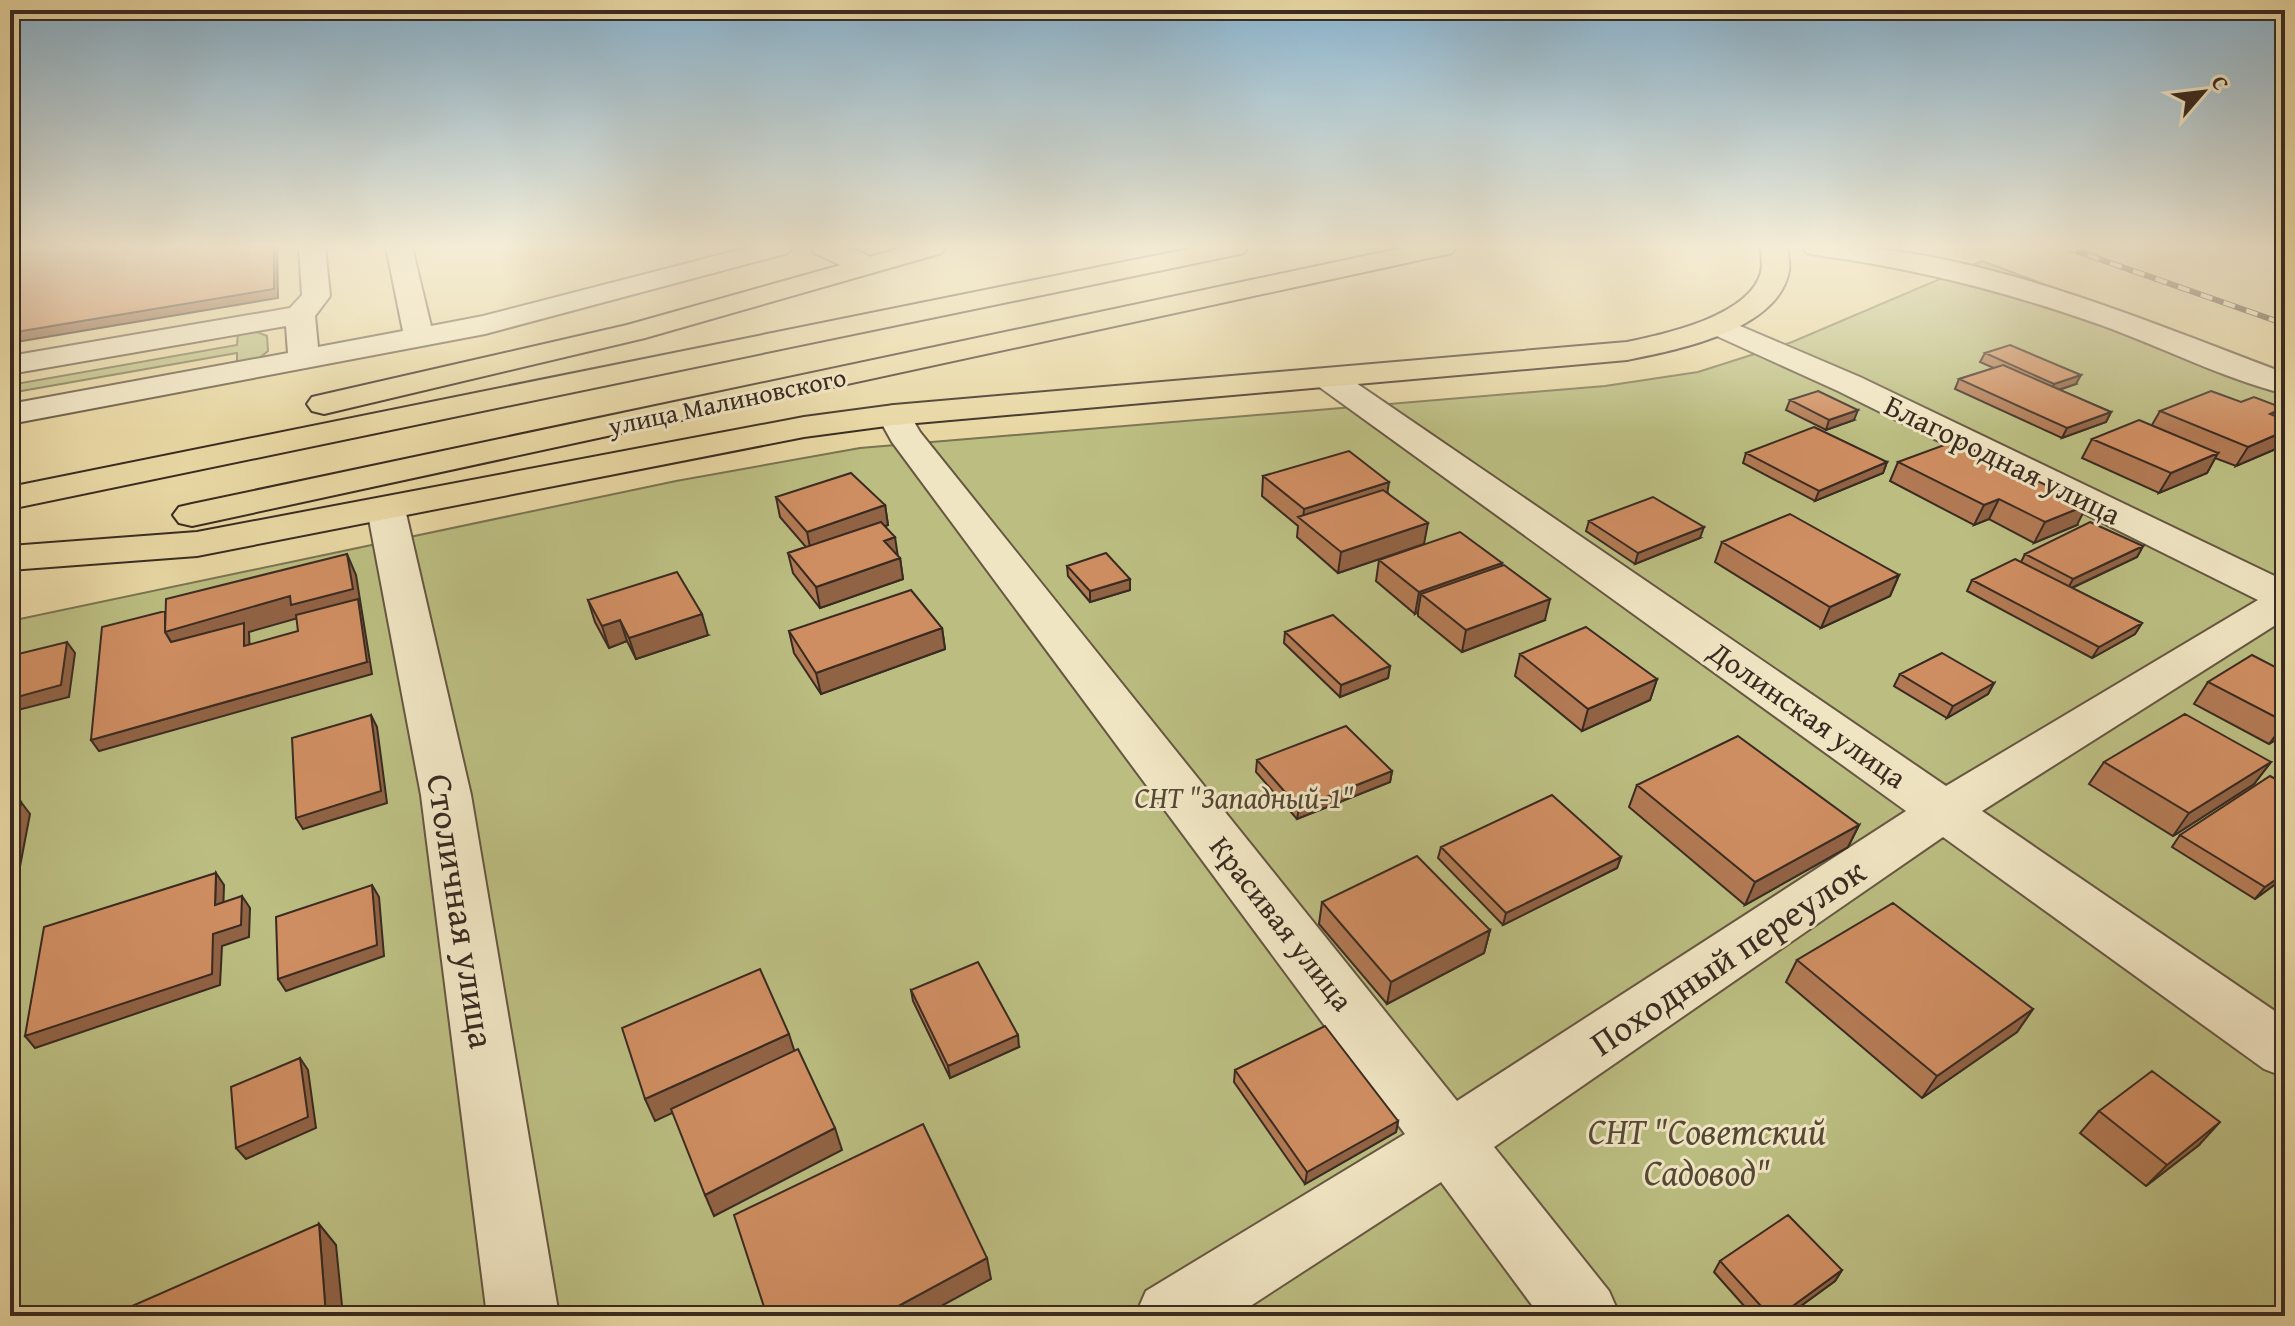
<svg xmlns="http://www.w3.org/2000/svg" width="2295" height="1326" viewBox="0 0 2295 1326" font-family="'Gentium Book Plus',serif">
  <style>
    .green { fill: #bbbd81; stroke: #7a7452; stroke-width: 2 }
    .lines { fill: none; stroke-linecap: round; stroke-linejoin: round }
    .minor-casing { stroke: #665642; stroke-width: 4 }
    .highway-casing { stroke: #3a2b22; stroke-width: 4 }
    .minor { fill: #f0e5c3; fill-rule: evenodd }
    .highway { fill: #e8d7a3; fill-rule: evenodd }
    .rail-casing { stroke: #3a2b22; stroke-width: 6 }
    .rail { stroke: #f0e5c3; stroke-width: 4; stroke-dasharray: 12; stroke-linecap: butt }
    .wall { fill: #b27a54; stroke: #3a2b22; stroke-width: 2 }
    .shaded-wall { fill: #916345; stroke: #3a2b22; stroke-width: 2 }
    .building { fill: #cf8e62; stroke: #3a2b22; stroke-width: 2 }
    .labels { text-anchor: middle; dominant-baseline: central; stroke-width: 6; stroke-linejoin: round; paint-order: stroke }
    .far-street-label { font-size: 26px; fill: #3a2b22; stroke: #f0e5c3 }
    .street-label { font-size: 30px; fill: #3a2b22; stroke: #f0e5c3 }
    .park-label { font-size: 30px; font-style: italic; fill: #544835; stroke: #f0e5c3 }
    .near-street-label { font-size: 36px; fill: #3a2b22; stroke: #f0e5c3 }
    .near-park-label { font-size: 36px; font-style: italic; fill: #544835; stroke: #f0e5c3 }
  </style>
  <rect width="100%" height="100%" fill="#e8d7a3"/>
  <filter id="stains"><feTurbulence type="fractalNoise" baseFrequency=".0025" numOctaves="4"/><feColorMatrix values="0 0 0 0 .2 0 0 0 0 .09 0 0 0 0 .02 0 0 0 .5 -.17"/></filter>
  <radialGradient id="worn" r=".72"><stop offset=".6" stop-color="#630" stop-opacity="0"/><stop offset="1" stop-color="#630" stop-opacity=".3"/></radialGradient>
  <path class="green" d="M 1982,261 L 2285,374 L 2285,1316 L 10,1316 L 10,621 L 676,481 L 860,448 L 1605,386 L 1698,372 L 1792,342 Z
    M 257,332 L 267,336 L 268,351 L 258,359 L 237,366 L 237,353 L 10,393 L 10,385 L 237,345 L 238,333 Z"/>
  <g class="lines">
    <defs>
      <path id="minor" d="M 299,247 L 325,247 L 330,296 L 315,316 L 318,347 L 403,331 L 386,247 L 412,247 L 431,326 L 483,316 L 750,247 L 792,247 L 788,253 L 485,334 L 10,424 L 10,404 L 288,353 L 286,326 L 10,374 L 10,356 L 290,308 L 302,295 Z
        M 811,247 C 833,246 865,246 879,266 L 875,272 L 855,272 L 815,253 Z
        M 1803,247 C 1956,238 2142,320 2285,373 L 2285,394 C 2222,378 2162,347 2101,325 C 2008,292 1914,268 1816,255 L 1807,253 Z
        M 1719,317 L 1860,377 L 2285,581 L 2285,619 L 1982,811 L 2285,1018 L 2285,1077 L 2264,1069 L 1943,837 L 1494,1147 L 1609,1291 L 1620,1316 L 1540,1316 L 1441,1182 L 1235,1316 L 1135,1316 L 1146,1291 L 1405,1134 L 892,442 L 877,415 L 882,408 L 894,405 L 906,408 L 920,432 L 1457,1101 L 1906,811 L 1318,386 L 1313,379 L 1318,372 L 1329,369 L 1340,372 L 1946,786 L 2258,600 L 1838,391 L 1708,332 L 1704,326 L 1708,320 Z
        M 386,498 L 399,501 L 405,509 L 471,795 L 559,1316 L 487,1316 L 421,795 L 367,509 L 373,501 Z"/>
      <path id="highway" d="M 905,247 L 946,247 L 942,253 L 645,338 L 324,414 L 312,411 L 307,404 L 312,397 L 627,325 Z
        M 1198,247 L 1248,247 L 1244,253 L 1235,255 L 10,509 L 10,487 Z
        M 1407,247 L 1456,247 L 1452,253 L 1443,255 L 192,526 L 179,523 L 173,515 L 179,507 L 192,504 Z
        M 1761,247 L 1787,247 C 1788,254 1790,264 1789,271 C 1778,331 1676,350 1627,360 L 894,425 L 804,437 L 197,556 L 10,570 L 10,546 L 197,532 L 804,417 L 894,405 L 1627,342 C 1665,334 1750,316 1761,272 C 1763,265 1761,255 1761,247 Z"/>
    </defs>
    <use href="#minor" class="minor-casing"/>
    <use href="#highway" class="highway-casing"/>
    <use href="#minor" class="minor"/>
    <use href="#highway" class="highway"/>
    <defs>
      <path id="rail" d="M 2065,247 L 2285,324"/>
    </defs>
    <use href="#rail" class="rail-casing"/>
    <use href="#rail" class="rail"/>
  </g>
  <path class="wall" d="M 1985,353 L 2076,384 L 2059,390 L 2111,412 L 2106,422 L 2062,438 L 1955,389 L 1959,379 L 1994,368 L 1980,362 Z
    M 1790,400 L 1854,420 L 1826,430 L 1786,410 Z
    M 2160,411 L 2278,417 L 2285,420 L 2285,445 L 2236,466 L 2215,458 L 2207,473 L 2159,493 L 2082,458 L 2092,439 L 2152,425 Z
    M 1746,453 L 1887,462 L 1883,473 L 1815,501 L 1743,463 Z
    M 1898,462 L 2077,525 L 2034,543 L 1989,519 L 1974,525 L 1890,481 Z
    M 1263,476 L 1388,493 L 1424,544 L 1338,573 L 1297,537 L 1298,526 L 1262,496 Z
    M 776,497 L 885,505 L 888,525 L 885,526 L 897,556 L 900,558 L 903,579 L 820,608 L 793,573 L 788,553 L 806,547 L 780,517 Z
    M 1589,521 L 1700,538 L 1635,564 L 1586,531 Z
    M 1722,542 L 1899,575 L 1890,596 L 1821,628 L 1715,562 Z
    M 2143,546 L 2137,557 L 2072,588 L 2142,623 L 2135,634 L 2092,658 L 1967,591 L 1972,580 L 2021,562 L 2025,554 Z
    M 1379,560 L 1502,563 L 1501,566 L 1545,620 L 1462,652 L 1418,616 L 1418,612 L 1415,614 L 1376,581 Z
    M 1067,566 L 1130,579 L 1130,590 L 1090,602 L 1068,576 Z
    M 588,600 L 708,635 L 636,659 L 627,641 L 609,648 L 595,622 Z
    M 942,628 L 945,649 L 821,694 L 794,653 L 789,631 Z
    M 1285,632 L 1390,666 L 1388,678 L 1340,697 L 1284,643 Z
    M 1520,654 L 1657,679 L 1650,700 L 1582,731 L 1515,676 Z
    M 2285,672 L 2285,734 L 2269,744 L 2194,704 L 2208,682 Z
    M 1900,674 L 1994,683 L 1988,694 L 1947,718 L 1894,686 Z
    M 2285,757 L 2285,768 L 2280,765 Z
    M 1257,760 L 1392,771 L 1390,782 L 1297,819 L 1256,772 Z
    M 2104,762 L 2271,762 L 2254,784 L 2173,836 L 2089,784 Z
    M 1637,785 L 1859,825 L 1848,847 L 1745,905 L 1629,807 Z
    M 2180,835 L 2285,877 L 2255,899 L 2172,847 Z
    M 1441,847 L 1621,857 L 1617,868 L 1503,925 L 1438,858 Z
    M 1322,902 L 1490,930 L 1484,953 L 1387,1004 L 1319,924 Z
    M 1797,960 L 2033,1009 L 2017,1032 L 1922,1098 L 1786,982 Z
    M 911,990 L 1019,1047 L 950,1078 L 913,1001 Z
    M 1235,1070 L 1398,1121 L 1396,1132 L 1305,1184 L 1234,1082 Z
    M 2099,1111 L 2199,1145 L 2146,1186 L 2080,1133 Z
    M 1720,1261 L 1842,1270 L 1835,1281 L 1787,1316 L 1753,1316 L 1714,1272 Z"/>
  <path class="shaded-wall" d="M 274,247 L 277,247 L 278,298 L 10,343 L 10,333 Z
    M 2081,375 L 2076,384 L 2049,393 L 2054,384 Z
    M 2283,408 L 2271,427 L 2270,414 Z
    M 1858,410 L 1854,420 L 1826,430 L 1829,420 Z
    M 2111,412 L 2106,422 L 2062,438 L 2067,428 Z
    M 2285,431 L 2285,445 L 2236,466 L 2248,447 Z
    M 2218,453 L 2207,473 L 2159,493 L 2171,473 Z
    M 1887,462 L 1883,473 L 1815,501 L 1819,491 Z
    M 1389,482 L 1386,502 L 1303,520 L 1304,509 Z
    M 1999,499 L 1989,519 L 1974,525 L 1984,505 Z
    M 885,505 L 888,525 L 811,552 L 807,532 Z
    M 2087,505 L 2077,525 L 2034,543 L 2045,522 Z
    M 1428,523 L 1424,544 L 1338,573 L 1341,552 Z
    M 1704,527 L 1700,538 L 1635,564 L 1638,553 Z
    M 895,537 L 898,557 L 884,541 Z
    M 2143,546 L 2137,557 L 2067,590 L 2073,579 Z
    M 347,554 L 356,575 L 372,674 L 99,751 L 91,740 L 367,662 L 298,618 L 249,632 L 250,657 L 178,653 L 165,632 Z
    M 900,558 L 903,579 L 820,608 L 816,587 Z
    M 1502,563 L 1497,584 L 1421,594 L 1418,612 L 1415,614 L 1419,592 Z
    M 1899,575 L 1890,596 L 1821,628 L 1830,607 Z
    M 1130,579 L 1130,590 L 1090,602 L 1090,591 Z
    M 1550,599 L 1545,620 L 1462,652 L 1466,630 Z
    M 702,614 L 708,635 L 636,659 L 629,638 Z
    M 620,620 L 627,641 L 609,648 L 602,626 Z
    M 2142,623 L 2135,634 L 2092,658 L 2099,647 Z
    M 942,628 L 945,649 L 821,694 L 816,673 Z
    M 67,642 L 75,653 L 69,697 L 10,712 L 10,699 Z
    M 1390,666 L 1388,678 L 1340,697 L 1341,685 Z
    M 1657,679 L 1650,700 L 1582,731 L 1588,709 Z
    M 1994,683 L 1988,694 L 1947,718 L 1953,706 Z
    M 371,715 L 377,727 L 387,803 L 303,829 L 296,818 Z
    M 2285,723 L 2285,734 L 2269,744 Z
    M 2271,762 L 2254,784 L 2173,836 L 2189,813 Z
    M 1392,771 L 1390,782 L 1297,819 L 1299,808 Z
    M 21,802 L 30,814 L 14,898 L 10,899 L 10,858 Z
    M 1859,825 L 1848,847 L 1745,905 L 1755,882 Z
    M 1621,857 L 1617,868 L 1503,925 L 1506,913 Z
    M 216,873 L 224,885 L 223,916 L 215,905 Z
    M 2285,873 L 2285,877 L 2255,899 L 2265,887 Z
    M 372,885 L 379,897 L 384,956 L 286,991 L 278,979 Z
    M 242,896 L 250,908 L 249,937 L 222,946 L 220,985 L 35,1048 L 25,1036 L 213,934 Z
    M 1490,930 L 1484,953 L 1387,1004 L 1391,982 Z
    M 2033,1009 L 2017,1032 L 1922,1098 L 1937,1076 Z
    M 789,1034 L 796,1056 L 655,1121 L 645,1099 Z
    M 1018,1035 L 1019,1047 L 950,1078 L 948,1066 Z
    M 300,1058 L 308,1070 L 316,1128 L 246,1159 L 236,1148 Z
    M 1398,1121 L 1396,1132 L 1305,1184 L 1307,1172 Z
    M 2220,1122 L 2199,1145 L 2146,1186 L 2167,1165 Z
    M 835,1128 L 842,1150 L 714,1216 L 705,1195 Z
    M 319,1224 L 336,1245 L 343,1316 L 326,1316 Z
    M 987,1258 L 991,1279 L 923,1316 L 880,1316 Z
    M 1842,1270 L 1835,1281 L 1787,1316 L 1779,1316 Z"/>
  <path class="building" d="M 10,247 L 274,247 L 274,289 L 10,333 Z
    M 2010,345 L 2081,375 L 2054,384 L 1985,353 Z
    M 2003,365 L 2111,412 L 2067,428 L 1959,379 Z
    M 1818,391 L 1858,410 L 1829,420 L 1790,400 Z
    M 2211,391 L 2241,402 L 2254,397 L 2283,408 L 2270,414 L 2285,420 L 2285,431 L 2248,447 L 2160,411 Z
    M 2139,420 L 2218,453 L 2171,473 L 2092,439 Z
    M 1814,427 L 1887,462 L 1819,491 L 1746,453 Z
    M 1955,441 L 2087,505 L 2045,522 L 1999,499 L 1984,505 L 1898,462 Z
    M 1349,451 L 1389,482 L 1304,509 L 1263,476 Z
    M 851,473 L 885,505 L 807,532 L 776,497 Z
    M 1383,490 L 1428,523 L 1341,552 L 1298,517 Z
    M 1653,497 L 1704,527 L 1638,553 L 1589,521 Z
    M 1790,514 L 1899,575 L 1830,607 L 1722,542 Z
    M 881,522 L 895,537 L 884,541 L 900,558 L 816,587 L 788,553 Z
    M 2090,522 L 2143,546 L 2073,579 L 2025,554 Z
    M 1460,532 L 1502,563 L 1419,592 L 1379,560 Z
    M 1106,553 L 1130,579 L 1090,591 L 1067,566 Z
    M 347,554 L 353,589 L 291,605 L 290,596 L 165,632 L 166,599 Z
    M 2015,559 L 2142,623 L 2099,647 L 1972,580 Z
    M 1504,565 L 1550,599 L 1466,630 L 1421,594 Z
    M 677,572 L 702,614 L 629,638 L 620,620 L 602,626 L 588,600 Z
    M 911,590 L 942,628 L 816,673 L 789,631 Z
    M 358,599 L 367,662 L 91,740 L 102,627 L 165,611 L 165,632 L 171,642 L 244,623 L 244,646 L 298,631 L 296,615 Z
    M 1333,615 L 1390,666 L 1341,685 L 1285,632 Z
    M 1586,627 L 1657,679 L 1588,709 L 1520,654 Z
    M 67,642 L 61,685 L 10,699 L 10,656 Z
    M 1942,653 L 1994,683 L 1953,706 L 1900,674 Z
    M 2252,655 L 2285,672 L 2285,722 L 2208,682 Z
    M 2185,714 L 2271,762 L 2189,813 L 2104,762 Z
    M 371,715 L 381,791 L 296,818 L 292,738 Z
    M 1346,726 L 1392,771 L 1299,808 L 1257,760 Z
    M 1738,736 L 1859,825 L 1755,882 L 1637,785 Z
    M 2270,776 L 2285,784 L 2285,873 L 2265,887 L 2180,835 Z
    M 1552,795 L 1621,857 L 1506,913 L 1441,847 Z
    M 21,802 L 10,858 L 10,805 Z
    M 1417,856 L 1490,930 L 1391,982 L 1322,902 Z
    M 216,873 L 215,905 L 242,896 L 241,925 L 213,934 L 212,974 L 25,1036 L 44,927 Z
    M 372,885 L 377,945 L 278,979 L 276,917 Z
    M 1893,903 L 2033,1009 L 1937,1076 L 1797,960 Z
    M 978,962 L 1018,1035 L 948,1066 L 911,990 Z
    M 760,969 L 789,1034 L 645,1099 L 622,1028 Z
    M 1325,1026 L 1398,1121 L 1307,1172 L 1235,1070 Z
    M 798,1049 L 835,1128 L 705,1195 L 671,1109 Z
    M 300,1058 L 308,1117 L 236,1148 L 231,1087 Z
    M 2152,1071 L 2220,1122 L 2167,1165 L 2099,1111 Z
    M 923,1124 L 987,1258 L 880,1316 L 767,1316 L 734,1215 Z
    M 1788,1215 L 1842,1270 L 1779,1316 L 1770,1316 L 1720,1261 Z
    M 319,1224 L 326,1316 L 114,1316 L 114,1314 Z"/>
  <linearGradient id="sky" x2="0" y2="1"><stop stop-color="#89b5d2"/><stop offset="0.57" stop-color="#f5edd6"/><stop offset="1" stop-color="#f5edd6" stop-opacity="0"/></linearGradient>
  <rect width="2295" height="432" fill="url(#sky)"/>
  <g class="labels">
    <g class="far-street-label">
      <text transform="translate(727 401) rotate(-12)">улица Малиновского</text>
    </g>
    <g class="street-label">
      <text transform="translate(2003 459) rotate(26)">Благородная улица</text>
      <text transform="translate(1808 714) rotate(35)">Долинская улица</text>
      <text transform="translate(1282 923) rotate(52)">Красивая улица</text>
    </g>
    <g class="park-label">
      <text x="1244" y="797">СНТ "Западный-1"</text>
    </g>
    <g class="near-street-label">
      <text transform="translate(462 911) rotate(81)">Столичная улица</text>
      <text transform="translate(1727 956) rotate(-34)">Походный переулок</text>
    </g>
    <g class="near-park-label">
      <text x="1707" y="1130">СНТ "Советский<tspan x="1707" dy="41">Садовод"</tspan></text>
    </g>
  </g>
  <rect width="2295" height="1326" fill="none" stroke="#e8d7a3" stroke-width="40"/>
  <rect x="12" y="12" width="2271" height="1302" fill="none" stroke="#3a2b22" stroke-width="4"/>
  <rect x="20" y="20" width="2255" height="1286" fill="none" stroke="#3a2b22" stroke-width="2"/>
  <g transform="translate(2203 92) rotate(62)" stroke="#f0e5c3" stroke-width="6" paint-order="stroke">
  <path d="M0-6L14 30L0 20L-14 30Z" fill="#3a2b22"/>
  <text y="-12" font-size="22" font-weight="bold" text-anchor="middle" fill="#3a2b22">С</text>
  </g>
  <rect width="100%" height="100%" filter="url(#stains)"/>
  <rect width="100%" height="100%" fill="url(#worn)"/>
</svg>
